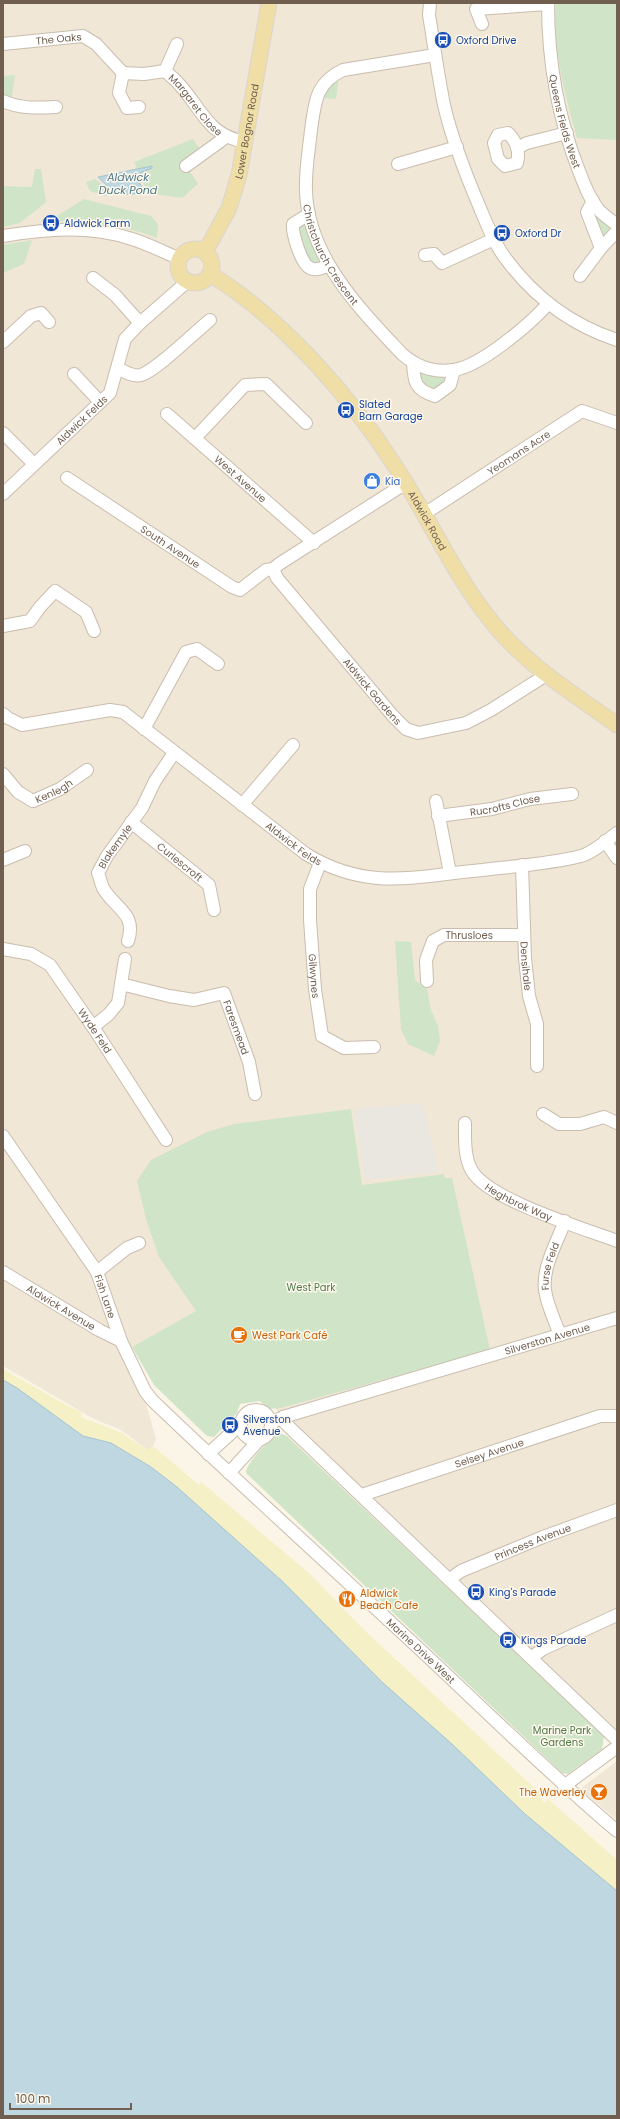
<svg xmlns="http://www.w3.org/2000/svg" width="620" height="2119" viewBox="0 0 620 2119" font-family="Poppins,sans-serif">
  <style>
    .residential { fill: #f0e7d6 }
    .industrial { fill: #eae6e0 }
    .green { fill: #d0e5c7 }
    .sand { fill: #f5f0c5 }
    .water { fill: #bed7e1; stroke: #a5c5d1 }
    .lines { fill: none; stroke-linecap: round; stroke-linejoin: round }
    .minor-casing { stroke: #cabdae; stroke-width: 14 }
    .major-casing { stroke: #dad5d1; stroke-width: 17 }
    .minor { stroke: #fff; stroke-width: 12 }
    .major { stroke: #f0dea7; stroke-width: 15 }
    .labels { text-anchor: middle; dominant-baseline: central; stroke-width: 3; stroke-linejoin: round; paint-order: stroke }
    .street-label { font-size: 10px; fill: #705e4e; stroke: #fdf8ed }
    .transit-label { font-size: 10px; fill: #164399; stroke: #fdf8ed; text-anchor: start }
    .shop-label { font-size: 10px; fill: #366cbe; stroke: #fdf8ed; text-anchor: start }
    .park-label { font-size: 10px; fill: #537a4b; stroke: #fdf8ed }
    .food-label { font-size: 10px; fill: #c56008; stroke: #fdf8ed; text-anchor: start }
    .water-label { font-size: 11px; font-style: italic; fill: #4e7787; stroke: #fdf8ed }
  </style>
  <rect width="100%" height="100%" fill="#faf5e7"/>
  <path class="residential" d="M 3,3 L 617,3 L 617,1732 L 269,1403 L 230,1352 L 204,1307 L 130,1348 L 156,1439 L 153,1446 L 148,1450 L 121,1430 L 94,1419 L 3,1366 Z
    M 617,1761 L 617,1820 L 580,1789 Z"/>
  <path class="industrial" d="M 422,1103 L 439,1172 L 365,1180 L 354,1109 Z"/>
  <path class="green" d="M 556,3 L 617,3 L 617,140 L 577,138 C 565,95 552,48 556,3 Z
    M 15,75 L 11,102 L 3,99 L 3,76 Z
    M 339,77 L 336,99 L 321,98 L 325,90 Z
    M 193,139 L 200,149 L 184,162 L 198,184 L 182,198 L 147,193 L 134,162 Z
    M 35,169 L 41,169 L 46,202 L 20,223 L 3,227 L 3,186 L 32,187 Z
    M 95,179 L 114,194 L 105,196 L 90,191 L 86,182 Z
    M 84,199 L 151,216 L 158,224 L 157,238 C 123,225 89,221 53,221 L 57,216 Z
    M 595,214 L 609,227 L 609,233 L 602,238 L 593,215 Z
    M 301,222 L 307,224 L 321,261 L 320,265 L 313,267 L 300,242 L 297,225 Z
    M 32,240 L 24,264 L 3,273 L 3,245 Z
    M 423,372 L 442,375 L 447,380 L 437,390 L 427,389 L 418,376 Z
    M 395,941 L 411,942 L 415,980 L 427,989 L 431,1010 L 438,1026 L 440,1041 L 434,1056 L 408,1044 L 401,1029 Z
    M 351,1109 L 362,1185 L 444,1174 L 445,1178 L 452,1178 L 490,1350 L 281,1408 L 268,1409 L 260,1401 L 240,1404 L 237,1413 L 214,1437 L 207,1436 L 154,1385 L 132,1347 L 196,1311 L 159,1257 L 146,1219 L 137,1181 L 151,1160 L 207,1132 L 234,1124 Z
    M 280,1433 L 287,1436 L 604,1736 L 602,1749 L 572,1771 L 568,1774 L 562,1773 L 246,1473 C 245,1464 271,1437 280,1433 Z"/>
  <path class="sand" d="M 3,1369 L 66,1405 L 82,1412 L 81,1417 L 120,1432 L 148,1450 L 153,1446 L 199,1485 L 201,1482 L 311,1575 L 363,1629 L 542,1795 L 540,1798 L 545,1803 L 548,1799 L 617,1860 L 617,2000 L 3,1446 Z"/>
  <path class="water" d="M 152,166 L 152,168 L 140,173 L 139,182 L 144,191 C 122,199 113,193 98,177 Z
    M 3,1380 L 17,1388 L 83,1436 L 111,1443 L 151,1467 L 177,1487 L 282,1581 L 382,1682 L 453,1745 L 525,1814 L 617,1891 L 617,2116 L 3,2116 Z"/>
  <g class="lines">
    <defs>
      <g id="minor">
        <path d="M 430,3 L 429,15 C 434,45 438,75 444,105 C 452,140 466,175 480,208 C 487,225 495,245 506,259 C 535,298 571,325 617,340"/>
        <path id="s1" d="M 548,3 C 548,60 558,118 579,171 C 584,184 589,198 598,209 C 603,215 611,220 617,225"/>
        <path d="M 482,24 L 476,9 L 548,4"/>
        <path id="s2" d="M 3,44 L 83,36 L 96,44 L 123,73"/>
        <path id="s3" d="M 435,55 L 343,70 C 315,83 315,103 311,130 C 309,150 305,171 306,191 C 308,257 360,309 402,354 C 416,366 434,373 453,370 C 480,367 530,324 548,304"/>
        <path d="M 165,71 L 177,44"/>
        <path id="s4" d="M 123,73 L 144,74 L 165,71 C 169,75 175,79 179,84 C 202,109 207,135 245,142"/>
        <path d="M 123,73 L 119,93 L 127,108 L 139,107"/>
        <path d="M 3,101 C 20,109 38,108 56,107"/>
        <path d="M 508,133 C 517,142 520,151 517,163 L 505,166 L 498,159 L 494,143 L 498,135 Z"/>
        <path d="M 517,148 L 527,143 L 567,133"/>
        <path d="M 398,164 L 457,147"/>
        <path d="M 186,166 L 226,137"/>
        <path d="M 593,201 L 587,212 L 601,248"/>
        <path d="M 309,214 L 293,224 C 292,233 301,264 310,268 C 315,271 322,268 328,266"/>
        <path d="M 3,236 C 46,229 89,225 132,239 C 148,244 164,252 180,259"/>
        <path d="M 425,255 L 434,254 L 442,263 L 494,239"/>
        <path d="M 580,276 L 601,248 L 617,231"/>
        <path d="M 93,278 L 115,295 L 140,323"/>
        <path d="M 3,342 L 31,316 L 41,313 L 49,322"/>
        <path d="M 413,363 C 414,382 415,390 435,396 L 450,385 L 454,370"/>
        <path d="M 118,368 C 125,372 133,377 141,375 C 157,370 195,332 210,320"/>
        <path d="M 74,374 L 100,402"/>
        <path id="s5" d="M 167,414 L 314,543"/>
        <path d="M 3,433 L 34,464"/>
        <path d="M 195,438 L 245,385 L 266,384 L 306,423"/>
        <path id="s6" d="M 67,478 L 232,587 L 240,590 L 266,570 L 273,569"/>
        <path id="s7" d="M 3,494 L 110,393 L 125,339 L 140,323 L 188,281"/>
        <path id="s8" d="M 424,514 L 582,411 L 617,423"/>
        <path id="s9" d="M 273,569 L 277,578 L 393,716 L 406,729 L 418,733 L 466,723 L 491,710 L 546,675"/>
        <path d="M 273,569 L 279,564 L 406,483"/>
        <path d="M 3,626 L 30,621 L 40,607 L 55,591 L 86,612 L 94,631"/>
        <path id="s10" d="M 3,714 L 8,718 L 22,725 L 110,710 L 123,712 L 306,854 C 368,892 416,876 482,870 C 515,866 550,864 581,856 C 593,853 607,840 617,833"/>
        <path d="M 144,729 L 186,652 L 197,649 L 218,664"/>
        <path id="s11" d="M 3,774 L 18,792 L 33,801 L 60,789 L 87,770"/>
        <path d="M 436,801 L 450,873"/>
        <path d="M 242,805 L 293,745"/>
        <path id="s12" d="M 438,816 L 492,809 L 530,799 L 572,794"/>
        <path id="s13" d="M 131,822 L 209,885 L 214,910"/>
        <path d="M 605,841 L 617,858"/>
        <path d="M 3,860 L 25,851"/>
        <path id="s14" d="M 320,863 L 310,889 L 310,920 L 315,989 L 322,1036 L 344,1048 L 374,1047"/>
        <path id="s15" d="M 522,865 L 525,958 L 529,996 L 537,1024 L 537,1066"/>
        <path id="s16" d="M 128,941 C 137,913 115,909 103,888 C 101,883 100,878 98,873 L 107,856 L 142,808 L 155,781 L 174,753"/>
        <path id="s17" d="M 3,949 L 31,954 L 50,965 L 93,1027 L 166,1140"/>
        <path id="s18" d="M 427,981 L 426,960 L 433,941 L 444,935 L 524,935"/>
        <path id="s19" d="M 121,984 L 169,996 L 194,1000 L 224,993 L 249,1062 L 255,1094"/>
        <path d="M 93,1027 L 109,1014 L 118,1003 L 125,959"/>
        <path d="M 543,1114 L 559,1124 L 580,1124 L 604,1117 L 617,1123"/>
        <path id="s20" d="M 465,1123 C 465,1138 464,1158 472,1171 C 489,1200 585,1229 617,1241"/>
        <path id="s21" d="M 3,1136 L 97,1272 L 121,1341 L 145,1391 L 152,1400 C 233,1478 317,1553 399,1630 C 472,1697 541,1767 617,1831"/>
        <path id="s22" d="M 3,1272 L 99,1330 L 121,1341"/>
        <path d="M 97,1272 L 127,1248 L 139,1243"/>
        <path id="s23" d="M 560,1335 C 555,1321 547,1305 545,1290 C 542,1268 557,1242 565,1221"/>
        <circle cx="256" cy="1425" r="15"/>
        <path d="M 283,1417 L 285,1423 L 617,1740"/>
        <path id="s24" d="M 271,1423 L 283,1417 L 617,1318"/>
        <path d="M 208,1454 L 241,1424"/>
        <path d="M 229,1473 L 259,1440"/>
        <path id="s25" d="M 362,1495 L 600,1416 L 617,1416"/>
        <path id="s26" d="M 450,1579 L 461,1571 L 543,1537 L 617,1510"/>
        <path d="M 532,1657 L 543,1649 L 617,1615"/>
        <path d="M 564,1786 L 617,1747"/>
      </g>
      <g id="major">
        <circle cx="195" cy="266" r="17"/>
        <path id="s27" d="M 205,252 L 229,208 L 239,175 L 269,3"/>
        <path id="s28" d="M 210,274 C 282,318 352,398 397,469 C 433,524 458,585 503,635 C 536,671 578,697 617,725"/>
      </g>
    </defs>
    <use href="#minor" class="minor-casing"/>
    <use href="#major" class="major-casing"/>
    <use href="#minor" class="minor"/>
    <use href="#major" class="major"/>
  </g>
  <defs>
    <symbol id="bus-disc" viewBox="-11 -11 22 22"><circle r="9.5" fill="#1a4fb4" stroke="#fdf8ed"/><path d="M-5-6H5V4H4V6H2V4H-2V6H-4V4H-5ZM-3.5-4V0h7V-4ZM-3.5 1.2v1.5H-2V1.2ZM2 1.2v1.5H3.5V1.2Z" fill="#fff"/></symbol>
    <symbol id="shop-disc" viewBox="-11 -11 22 22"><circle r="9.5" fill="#3f7fe0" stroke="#fdf8ed"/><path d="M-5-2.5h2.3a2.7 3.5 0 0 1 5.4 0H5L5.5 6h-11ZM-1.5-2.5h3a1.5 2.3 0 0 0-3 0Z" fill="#fff"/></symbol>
    <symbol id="cafe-disc" viewBox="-11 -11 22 22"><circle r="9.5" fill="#e8710a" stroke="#fdf8ed"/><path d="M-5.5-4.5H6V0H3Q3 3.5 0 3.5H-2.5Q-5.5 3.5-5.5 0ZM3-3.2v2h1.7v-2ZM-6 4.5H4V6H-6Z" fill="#fff"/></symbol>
    <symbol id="restaurant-disc" viewBox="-11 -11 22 22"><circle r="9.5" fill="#e8710a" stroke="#fdf8ed"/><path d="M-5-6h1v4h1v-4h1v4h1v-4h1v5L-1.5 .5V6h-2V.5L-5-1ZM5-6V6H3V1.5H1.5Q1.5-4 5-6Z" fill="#fff"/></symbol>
    <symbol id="bar-disc" viewBox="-11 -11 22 22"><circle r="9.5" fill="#e8710a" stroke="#fdf8ed"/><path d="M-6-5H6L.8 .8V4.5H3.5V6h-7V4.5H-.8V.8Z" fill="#fff"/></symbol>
  </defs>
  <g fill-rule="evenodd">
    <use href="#bus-disc" x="433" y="30" width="20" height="20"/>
    <use href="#bus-disc" x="41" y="213" width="20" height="20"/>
    <use href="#bus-disc" x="492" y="223" width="20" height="20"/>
    <use href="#bus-disc" x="336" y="400" width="20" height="20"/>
    <use href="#shop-disc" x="362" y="471" width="20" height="20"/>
    <use href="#cafe-disc" x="229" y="1325" width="20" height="20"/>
    <use href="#bus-disc" x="220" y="1415" width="20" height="20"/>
    <use href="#bus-disc" x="466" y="1582" width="20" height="20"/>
    <use href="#restaurant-disc" x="337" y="1589" width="20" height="20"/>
    <use href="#bus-disc" x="498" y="1630" width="20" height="20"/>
    <use href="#bar-disc" x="589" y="1782" width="20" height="20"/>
  </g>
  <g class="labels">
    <g class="street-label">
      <text stroke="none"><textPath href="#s2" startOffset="56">The Oaks</textPath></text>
      <text stroke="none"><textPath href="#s4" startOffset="88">Margaret Close</textPath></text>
      <text stroke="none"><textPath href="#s1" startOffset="120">Queens Fields West</textPath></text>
      <text stroke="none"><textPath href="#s27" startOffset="129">Lower Bognor Road</textPath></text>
      <text stroke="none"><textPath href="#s3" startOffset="296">Christchurch Crescent</textPath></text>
      <text stroke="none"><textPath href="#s7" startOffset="108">Aldwick Felds</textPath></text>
      <text stroke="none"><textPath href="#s8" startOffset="113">Yeomans Acre</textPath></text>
      <text stroke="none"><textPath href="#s5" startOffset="98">West Avenue</textPath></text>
      <text stroke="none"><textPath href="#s28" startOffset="332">Aldwick Road</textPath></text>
      <text stroke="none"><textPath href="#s6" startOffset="124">South Avenue</textPath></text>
      <text stroke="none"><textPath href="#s9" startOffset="158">Aldwick Gardens</textPath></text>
      <text stroke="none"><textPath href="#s11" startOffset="64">Kenlegh</textPath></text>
      <text stroke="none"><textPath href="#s12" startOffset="68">Rucrofts Close</textPath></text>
      <text stroke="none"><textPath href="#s10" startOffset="340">Aldwick Felds</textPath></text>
      <text stroke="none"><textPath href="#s16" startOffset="110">Blakemyle</textPath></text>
      <text stroke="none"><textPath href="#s13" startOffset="63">Curlescroft</textPath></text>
      <text stroke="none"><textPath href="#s18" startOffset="79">Thrusloes</textPath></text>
      <text stroke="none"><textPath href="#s15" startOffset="101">Densihale</textPath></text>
      <text stroke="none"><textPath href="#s14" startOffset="115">Gilwynes</textPath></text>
      <text stroke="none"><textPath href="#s19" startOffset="142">Faresmead</textPath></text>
      <text stroke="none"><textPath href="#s17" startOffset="130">Wyde Feld</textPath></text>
      <text stroke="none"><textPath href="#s20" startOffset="106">Heghbrok Way</textPath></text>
      <text stroke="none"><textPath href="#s23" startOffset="72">Furse Feld</textPath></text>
      <text stroke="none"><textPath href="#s21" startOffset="191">Fish Lane</textPath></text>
      <text stroke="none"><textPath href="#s22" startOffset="68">Aldwick Avenue</textPath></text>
      <text stroke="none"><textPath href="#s24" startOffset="289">Silverston Avenue</textPath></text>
      <text stroke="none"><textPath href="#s25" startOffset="134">Selsey Avenue</textPath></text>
      <text stroke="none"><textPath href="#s26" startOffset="91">Princess Avenue</textPath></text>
      <text stroke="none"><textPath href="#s21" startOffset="673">Marine Drive West</textPath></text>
    </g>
    <g class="transit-label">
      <text x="456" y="40">Oxford Drive</text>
      <text x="64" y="223">Aldwick Farm</text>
      <text x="515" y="233">Oxford Dr</text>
      <text x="359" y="404">Slated<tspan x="359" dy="12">Barn Garage</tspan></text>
      <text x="243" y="1419">Silverston<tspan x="243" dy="12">Avenue</tspan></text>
      <text x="489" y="1592">King's Parade</text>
      <text x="521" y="1640">Kings Parade</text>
    </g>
    <g class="shop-label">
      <text x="385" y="481">Kia</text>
    </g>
    <g class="park-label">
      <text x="311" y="1287">West Park</text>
      <text x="562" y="1730">Marine Park<tspan x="562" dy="12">Gardens</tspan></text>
    </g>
    <g class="food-label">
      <text x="252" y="1335">West Park Café</text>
      <text x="360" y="1593">Aldwick<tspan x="360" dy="12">Beach Cafe</tspan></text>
      <text x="586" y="1792" text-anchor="end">The Waverley</text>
    </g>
    <g class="water-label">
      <text x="128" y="177">Aldwick<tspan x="128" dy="13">Duck Pond</tspan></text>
    </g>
  </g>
  <rect width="620" height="2119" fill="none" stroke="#705e4e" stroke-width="8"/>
  <path d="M10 2103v6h121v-6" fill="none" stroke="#705e4e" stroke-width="2"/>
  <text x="16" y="2103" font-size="12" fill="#705e4e" stroke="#fdf8ed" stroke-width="3" paint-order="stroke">100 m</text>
</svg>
